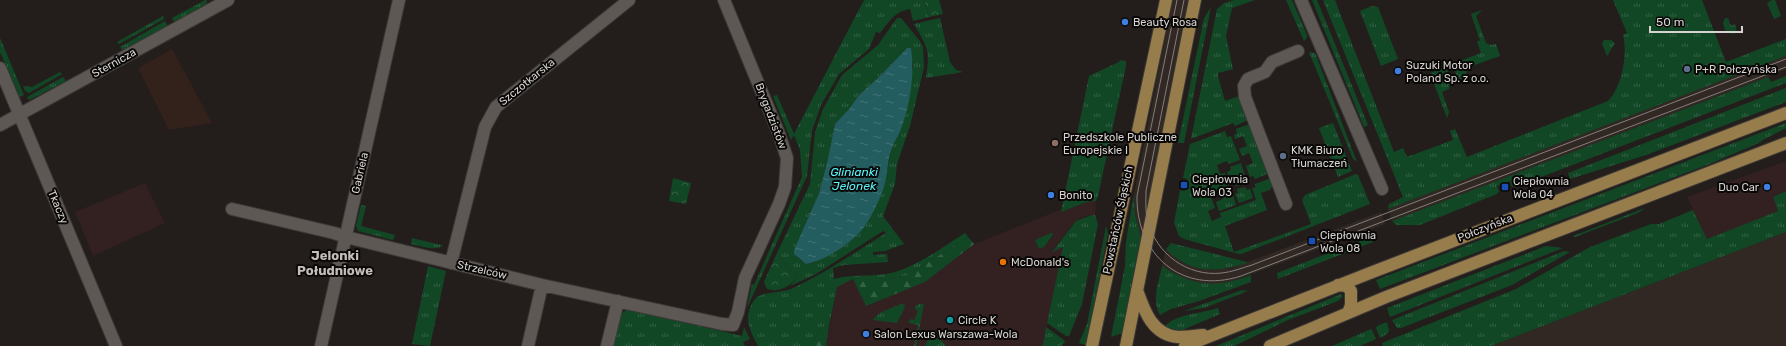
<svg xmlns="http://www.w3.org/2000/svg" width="1786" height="346" viewBox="0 0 1786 346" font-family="Rubik,sans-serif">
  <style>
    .commercial { fill: #332021 }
    .built { fill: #322823 }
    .education { fill: #33211c }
    .grass { fill: url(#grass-tufts); fill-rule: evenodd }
    .forest { fill: url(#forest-firs) }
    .park { fill: url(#park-crowns) }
    .garden { fill: #114725 }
    .water { fill: url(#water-ripples) }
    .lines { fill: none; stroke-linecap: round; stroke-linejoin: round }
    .minor-casing { stroke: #3c3937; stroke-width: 14 }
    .major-casing { stroke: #3c3937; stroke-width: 14 }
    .minor { stroke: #5e5855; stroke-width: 12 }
    .major { stroke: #977d4b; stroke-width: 12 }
    .tram { stroke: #837f7c; stroke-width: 1 }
    .shop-dot { fill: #3f7fe0; stroke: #0a0807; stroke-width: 1.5 }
    .service-dot { fill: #5c6f8a; stroke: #0a0807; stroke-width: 1.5 }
    .education-dot { fill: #8d6e63; stroke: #0a0807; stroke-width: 1.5 }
    .transit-dot { fill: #1a4fb4; stroke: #0a0807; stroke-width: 1.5 }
    .food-dot { fill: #e8710a; stroke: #0a0807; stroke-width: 1.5 }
    .culture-dot { fill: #0f9aa8; stroke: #0a0807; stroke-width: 1.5 }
    .labels { text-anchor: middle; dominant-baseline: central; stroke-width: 4; stroke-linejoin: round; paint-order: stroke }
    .poi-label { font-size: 11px; fill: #d6d3d1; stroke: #0a0807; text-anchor: start }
    .street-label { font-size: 11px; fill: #d6d3d1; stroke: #0a0807 }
    .water-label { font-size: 12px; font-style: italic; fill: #59f5fc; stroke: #0a0807 }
    .quarter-label { font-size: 13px; font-weight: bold; fill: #c3bcb9; stroke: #0a0807 }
  </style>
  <defs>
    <pattern id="grass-tufts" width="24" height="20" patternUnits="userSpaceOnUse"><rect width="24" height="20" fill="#114725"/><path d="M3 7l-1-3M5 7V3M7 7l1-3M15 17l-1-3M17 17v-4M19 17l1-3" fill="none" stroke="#336144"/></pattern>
    <pattern id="forest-firs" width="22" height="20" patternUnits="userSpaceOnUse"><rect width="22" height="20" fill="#114725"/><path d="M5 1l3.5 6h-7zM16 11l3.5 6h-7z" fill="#336144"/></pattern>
    <pattern id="park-crowns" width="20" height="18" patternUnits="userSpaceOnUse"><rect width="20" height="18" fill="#114725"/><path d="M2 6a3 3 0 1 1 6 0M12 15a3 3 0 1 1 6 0" fill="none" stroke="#336144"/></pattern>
    <pattern id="water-ripples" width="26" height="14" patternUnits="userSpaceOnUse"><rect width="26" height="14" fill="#245d60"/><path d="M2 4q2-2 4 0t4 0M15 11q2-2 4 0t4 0" fill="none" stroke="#437376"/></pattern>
  </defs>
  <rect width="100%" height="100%" fill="#231e1b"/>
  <path class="commercial" d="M 1786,161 L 1786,191 L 1773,197 L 1778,211 L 1707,239 L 1687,197 Z
    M 145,183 L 165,223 L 93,256 L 75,212 Z
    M 1096,201 L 1095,215 L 1089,215 L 1080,218 L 1071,226 L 1053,250 L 1063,247 L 1043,345 L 1041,346 L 826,346 L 837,287 L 853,279 L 867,305 L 974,244 L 1062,209 L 1061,212 L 1087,202 Z"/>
  <path class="built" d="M 1173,0 L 1189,0 L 1141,237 L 1135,215 L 1134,194 Z
    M 1786,56 L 1786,69 L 1768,77 L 1392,221 L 1388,209 Z
    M 1381,212 L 1385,224 L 1233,281 L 1217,284 L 1199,283 L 1182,278 L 1162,266 L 1166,249 L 1181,262 L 1194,267 L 1212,270 L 1232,268 Z
    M 1786,232 L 1786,346 L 1491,346 Z"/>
  <path class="education" d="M 172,49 L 212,123 L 169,130 L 138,68 Z"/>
  <path class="grass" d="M 205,0 L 207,0 L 207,2 L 205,6 L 174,22 L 172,18 Z
    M 864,0 L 924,0 L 929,17 L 913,21 L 910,9 C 895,11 889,22 880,33 L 876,32 L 869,49 L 839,74 L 821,105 L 812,131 L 807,176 L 747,308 L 752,284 L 754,285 L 802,177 L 800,150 L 794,135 L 791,140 L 773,96 L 777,95 L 794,134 Z
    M 1234,0 L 1255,0 L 1232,8 L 1226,36 L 1233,69 L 1218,73 L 1218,76 L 1225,101 L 1239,96 L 1248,120 L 1235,126 L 1233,123 L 1191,139 L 1217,9 L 1224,3 Z
    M 1286,0 L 1292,0 L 1307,35 L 1307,38 L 1304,41 Z
    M 1312,0 L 1317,0 L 1368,125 L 1364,127 Z
    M 1323,0 L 1335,0 L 1394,152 L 1403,148 L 1407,157 L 1453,140 L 1450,131 L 1455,129 L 1467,157 L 1608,101 C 1622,88 1628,52 1623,35 L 1627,33 L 1613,0 L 1702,0 L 1726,62 L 1786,39 L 1786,56 L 1388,209 L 1389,204 L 1403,197 Z
    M 1772,0 L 1775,0 L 1781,16 L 1774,19 L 1767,3 Z
    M 1372,6 L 1378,7 L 1398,59 L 1381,66 L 1360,11 Z
    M 1211,7 L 1184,143 L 1178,143 L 1204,18 Z
    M 1482,10 L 1476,16 L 1486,43 L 1490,45 L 1496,44 L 1500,56 L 1466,68 L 1467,72 L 1459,82 L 1452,64 L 1481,53 L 1477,42 L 1480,40 L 1471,14 Z
    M 163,16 L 164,19 L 119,44 L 117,42 Z
    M 897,18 L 901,18 L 919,40 L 923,47 L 924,67 L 910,126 L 897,164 L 895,184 L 883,216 L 904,244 L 885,251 L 873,252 L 873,255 L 887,254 L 888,262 L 844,265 L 833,268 L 834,279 C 851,274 868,277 886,274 C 915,269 941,248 965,233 L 968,237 L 907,276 L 878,279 L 853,279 L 837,287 L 829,326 L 822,327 L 810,346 L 758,346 C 749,329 742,315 756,298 C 761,292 781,293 791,289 C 824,274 855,252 886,233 L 883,231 L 816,274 L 790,286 L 798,277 L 789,270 L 777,253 L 810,184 L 815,132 L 823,109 L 842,75 L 878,45 ZM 907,48 L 910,48 L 913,66 L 901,128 L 891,149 L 884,187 L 815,262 L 806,264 L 798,258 L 794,250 L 819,193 L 827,163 L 835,124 L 849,109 L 859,95 L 878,78 Z
    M 940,18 L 950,62 L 956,70 L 963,72 L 926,78 C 930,50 928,48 914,24 Z
    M 1725,18 L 1728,18 L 1731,26 L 1735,24 L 1737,33 L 1732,34 L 1725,30 L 1723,23 Z
    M 165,21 L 168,26 L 123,51 L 120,47 Z
    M 0,38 L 24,95 L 20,97 L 0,52 Z
    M 1604,40 L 1611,40 L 1615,43 L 1607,56 L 1602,43 Z
    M 1309,52 L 1315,53 L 1357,162 L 1353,159 Z
    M 1120,60 L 1126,61 L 1126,66 L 1098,196 L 1096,201 L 1087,202 L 1061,212 L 1089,76 L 1119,62 Z
    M 1446,67 L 1451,79 L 1449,89 L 1442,92 L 1449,112 L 1447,118 L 1430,73 Z
    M 60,72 L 62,74 L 29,93 L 25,91 L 23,86 L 32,87 Z
    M 1786,76 L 1786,83 L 1536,179 L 1516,187 L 1511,186 L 1510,181 L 1497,186 L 1499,191 L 1497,194 L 1420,225 L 1396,225 L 1392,221 L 1768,77 L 1771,82 Z
    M 63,77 L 66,81 L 29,100 L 27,97 Z
    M 1786,88 L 1786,102 L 1646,155 L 1570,179 L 1568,173 Z
    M 1333,123 L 1352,171 L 1338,177 L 1319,128 Z
    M 1786,123 L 1786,128 L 1761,141 L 1761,142 L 1712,163 L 1380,289 L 1376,280 Z
    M 1250,124 L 1269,173 L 1255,179 L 1253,176 L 1250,177 L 1246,166 L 1253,163 L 1249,153 L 1242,156 L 1239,149 L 1247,146 L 1243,136 L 1235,139 L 1234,135 L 1237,133 L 1236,129 Z
    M 1225,131 L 1227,137 L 1231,136 L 1240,160 L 1229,164 L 1227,161 L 1217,165 L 1220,174 L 1225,173 L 1229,185 L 1225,186 L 1226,189 L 1221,191 L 1220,189 L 1209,192 L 1215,208 L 1208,211 L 1212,221 L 1221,217 L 1220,213 L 1256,200 L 1252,188 L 1256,187 L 1255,184 L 1271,178 L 1273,185 L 1270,190 L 1261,193 L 1267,210 L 1225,226 L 1234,252 L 1311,224 L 1302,200 L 1305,195 L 1356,174 L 1358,175 L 1370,204 L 1244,253 L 1239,254 L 1184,239 L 1179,236 L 1174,223 L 1180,190 L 1185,191 L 1187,179 L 1183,178 L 1190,144 Z
    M 1241,163 L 1246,179 L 1243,180 L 1244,184 L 1236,186 L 1235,183 L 1231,184 L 1227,172 L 1231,170 L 1230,167 Z
    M 1245,187 L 1247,190 L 1250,189 L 1253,198 L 1239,203 L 1235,194 L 1238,193 L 1237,189 Z
    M 1786,191 L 1786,232 L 1491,346 L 1383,346 L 1382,343 L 1516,289 L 1590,247 L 1651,224 L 1659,224 L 1693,210 L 1707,239 L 1778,211 L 1773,197 Z
    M 1134,194 L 1135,215 L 1141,237 L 1122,333 L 1111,337 L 1125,266 L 1126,241 Z
    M 1228,194 L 1229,196 L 1233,195 L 1236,205 L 1219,211 L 1216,202 L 1223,199 L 1222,196 Z
    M 361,205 L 366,206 L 361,226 L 395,235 L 393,240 L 358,231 L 356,226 Z
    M 1645,208 L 1638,213 L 1575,237 L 1573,236 Z
    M 1092,215 L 1095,215 L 1098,224 L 1082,304 L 1069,336 L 1066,336 L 1047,323 L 1063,247 L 1052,252 L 1076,221 Z
    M 1106,226 L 1108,233 L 1086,345 L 1079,343 L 1087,324 Z
    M 1373,236 L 1373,242 L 1278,279 L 1277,273 Z
    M 412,238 L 441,245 L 443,246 C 433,251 421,246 411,244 Z
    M 1171,243 L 1247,262 L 1247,263 C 1216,273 1190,274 1166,249 Z
    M 1546,246 L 1563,248 L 1390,317 L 1387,308 Z
    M 1564,251 L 1570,252 L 1512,285 L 1401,328 L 1397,328 L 1392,320 Z
    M 428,266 L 446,271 L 430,346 L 412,344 Z
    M 1162,266 C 1194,287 1216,288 1251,275 L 1251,282 L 1199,301 L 1171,309 L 1160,315 C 1151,301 1159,281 1162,266 Z
    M 1242,290 L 1248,291 L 1204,308 L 1184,311 Z
    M 1341,294 L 1343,296 L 1338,301 L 1288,320 L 1234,346 L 1216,346 Z
    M 901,304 L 904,304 L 905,307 L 897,323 L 873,320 C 878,311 893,308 901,304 Z
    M 919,304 L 924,304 L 916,346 L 914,346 L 918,325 L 909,323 L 909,321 L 911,319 L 914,320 L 918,311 L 914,308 Z
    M 1218,308 L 1220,314 L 1180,331 L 1164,327 C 1177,313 1201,314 1218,308 Z
    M 629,309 L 742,336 L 744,327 L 750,339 L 743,342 L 745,346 L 613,346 L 621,313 Z
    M 1387,322 L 1389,331 L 1387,334 L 1380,338 L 1376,328 L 1377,326 Z
    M 1046,327 L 1064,340 L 1065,342 L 1061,346 L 1041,346 L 1043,345 Z
    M 1371,329 L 1372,330 L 1376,339 L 1360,346 L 1332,346 Z
    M 933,338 L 940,339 L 946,346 L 925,346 L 928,340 Z"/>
  <path class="forest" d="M 968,237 L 974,244 L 925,282 L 866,306 L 853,279 L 878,279 L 907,276 Z
    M 829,326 L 826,346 L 810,346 L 822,327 Z"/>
  <path class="park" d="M 924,0 L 939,0 L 943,14 L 929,17 Z
    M 673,178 L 691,183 L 686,204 L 669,201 Z
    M 777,253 L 789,270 L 798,277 C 790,286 780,293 767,289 L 764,282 Z"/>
  <path class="garden" d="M 1051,233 L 1053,233 L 1052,236 L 1044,247 L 1039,249 L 1035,240 Z"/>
  <path class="water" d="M 907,48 L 911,48 C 915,75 910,104 901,129 C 899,135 894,141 892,148 C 887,160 888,174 884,187 C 880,199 869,223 860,232 C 847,246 824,261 806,264 L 794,254 L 794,250 L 819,193 L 827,163 L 835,124 L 849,109 L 859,95 L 878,78 Z"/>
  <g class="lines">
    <defs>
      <path id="minor" d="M 1301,0 L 1382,189
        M 0,68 L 116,346
        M 0,125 L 228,0
        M 1286,204 L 1245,97 L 1244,86 L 1248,79 L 1265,72 L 1272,62 L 1298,51
        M 232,209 L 334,233 L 346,237 L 542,285 L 722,324 L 733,325 L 738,312 L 745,278 L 779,204 L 785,187 L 787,158 L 779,134 L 724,0
        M 451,263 L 485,127 L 496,107 L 629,0
        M 321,346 L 399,0
        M 528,346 L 542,285
        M 607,346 L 618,301"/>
      <path id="major" d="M 1338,285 L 1347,286 L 1351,291 L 1351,305 L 1348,313
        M 1137,290 C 1144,310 1152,335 1178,337 C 1186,337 1195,336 1203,335
        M 1092,346 L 1166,0
        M 1126,346 L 1195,0
        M 1185,346 L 1370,273 L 1786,113
        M 1270,346 L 1386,297 L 1786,143"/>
    </defs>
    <use href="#minor" class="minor-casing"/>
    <use href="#major" class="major-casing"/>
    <use href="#minor" class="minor"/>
    <use href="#major" class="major"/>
    <path class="tram" d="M 1177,0 L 1137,196 C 1136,255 1182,295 1241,276 L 1786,67
      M 1184,0 L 1146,191 C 1146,201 1145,211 1148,221 C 1156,254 1188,277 1222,273 C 1232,272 1242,268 1252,265 L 1786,59"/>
  </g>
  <g class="shop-dot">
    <circle cx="1125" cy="22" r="4"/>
    <circle cx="1398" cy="71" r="4"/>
    <circle cx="1767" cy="187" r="4"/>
    <circle cx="1051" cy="195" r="4"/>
    <circle cx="866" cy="334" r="4"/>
  </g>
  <g class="service-dot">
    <circle cx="1687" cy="69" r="4"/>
    <circle cx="1283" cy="156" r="4"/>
  </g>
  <circle class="education-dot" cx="1055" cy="143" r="4"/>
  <g class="transit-dot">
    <rect x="1180" y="181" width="8" height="8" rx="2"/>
    <rect x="1501" y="183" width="8" height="8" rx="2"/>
    <rect x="1308" y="237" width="8" height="8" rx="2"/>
  </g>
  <circle class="food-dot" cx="1003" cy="262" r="4"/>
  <circle class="culture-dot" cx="950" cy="320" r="4"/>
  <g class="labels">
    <g class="poi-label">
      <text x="1133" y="22">Beauty Rosa</text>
      <text x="1406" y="65">Suzuki Motor<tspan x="1406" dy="13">Poland Sp. z o.o.</tspan></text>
      <text x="1695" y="69">P+R Połczyńska</text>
      <text x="1063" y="137">Przedszkole Publiczne<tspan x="1063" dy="13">Europejskie I</tspan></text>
      <text x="1291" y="150">KMK Biuro<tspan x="1291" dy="13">Tłumaczeń</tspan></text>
      <text x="1192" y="179">Ciepłownia<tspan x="1192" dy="13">Wola 03</tspan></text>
      <text x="1513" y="181">Ciepłownia<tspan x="1513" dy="13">Wola 04</tspan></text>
      <text x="1759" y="187" text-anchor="end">Duo Car</text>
      <text x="1059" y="195">Bonito</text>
      <text x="1320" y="235">Ciepłownia<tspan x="1320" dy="13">Wola 08</tspan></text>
      <text x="1011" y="262">McDonald's</text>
      <text x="958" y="320">Circle K</text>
      <text x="874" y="334">Salon Lexus Warszawa-Wola</text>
    </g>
    <g class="street-label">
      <text transform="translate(114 63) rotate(-29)">Sternicza</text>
      <text transform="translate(527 82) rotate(-39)">Szczotkarska</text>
      <text transform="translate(771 116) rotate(69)">Brygadzistów</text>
      <text transform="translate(360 173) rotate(-77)">Gabriela</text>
      <text transform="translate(58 207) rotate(67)">Tkaczy</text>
      <text transform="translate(1118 220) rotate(-78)">Powstańców Śląskich</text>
      <text transform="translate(1485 228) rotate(-21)">Połczyńska</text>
      <text transform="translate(482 270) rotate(13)">Strzelców</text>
    </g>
    <g class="water-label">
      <text x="854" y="172">Glinianki<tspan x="854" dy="14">Jelonek</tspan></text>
    </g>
    <g class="quarter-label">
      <text x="335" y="255">Jelonki<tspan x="335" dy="15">Południowe</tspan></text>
    </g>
  </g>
  <path d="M1650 26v6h92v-6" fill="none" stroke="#d6d3d1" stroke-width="2"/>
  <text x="1656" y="26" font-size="12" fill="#d6d3d1" stroke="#0a0807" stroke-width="3" paint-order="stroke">50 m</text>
</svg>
